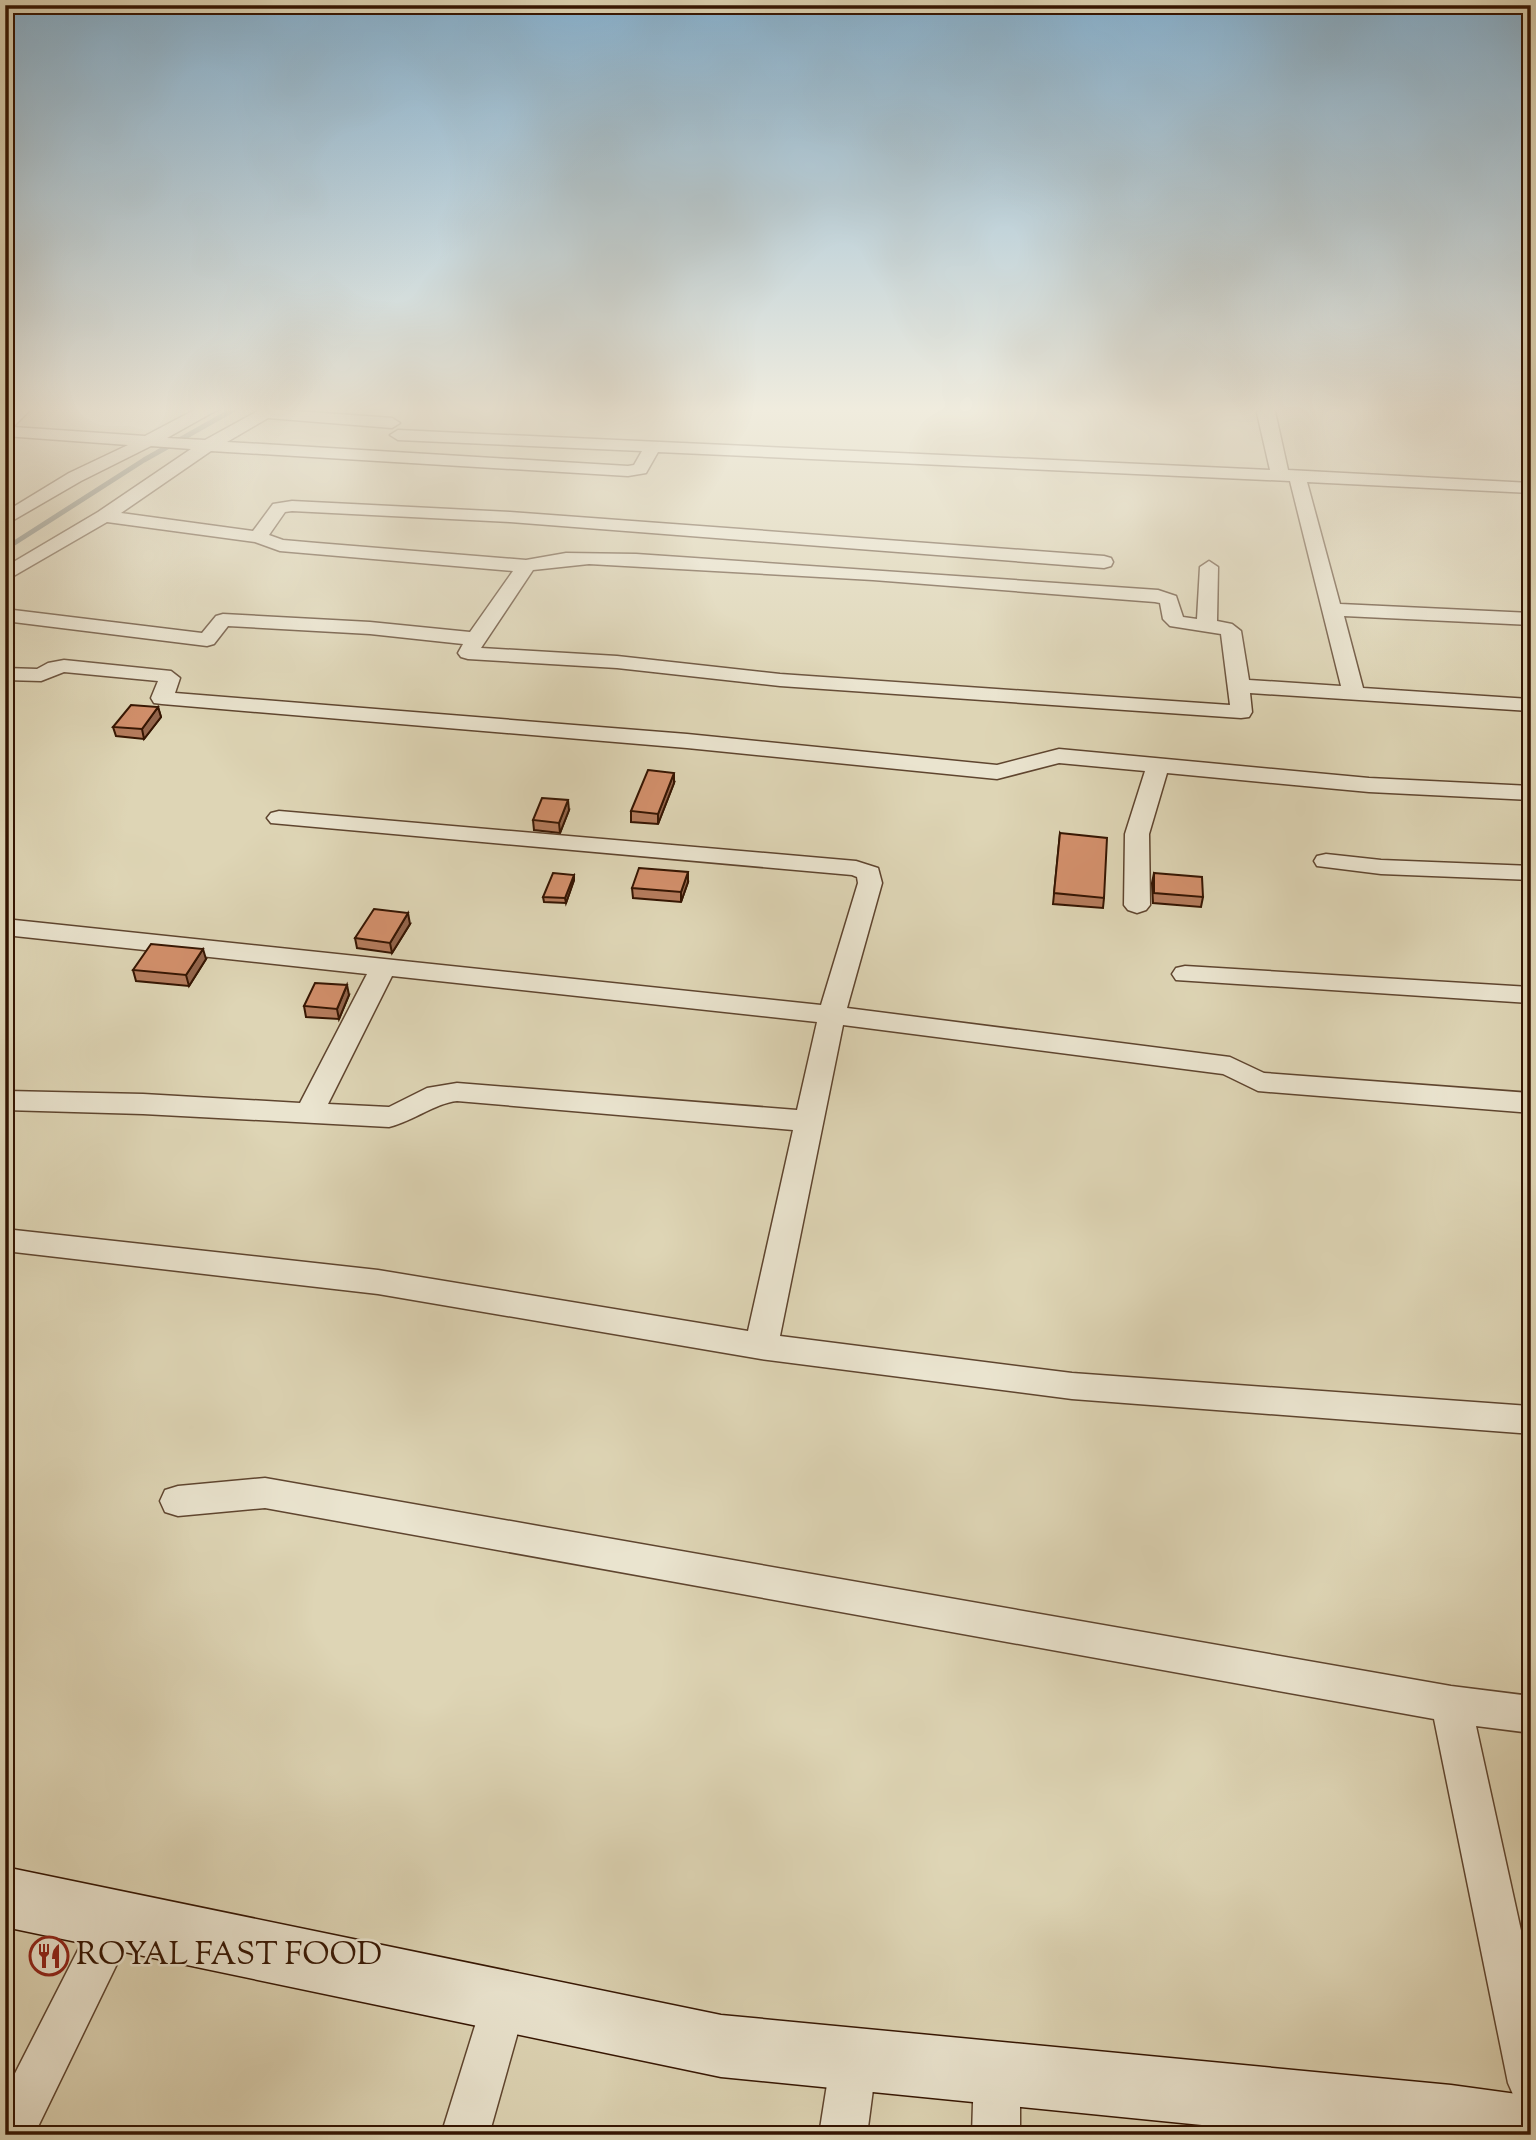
<svg xmlns="http://www.w3.org/2000/svg" width="1536" height="2140" viewBox="0 0 1536 2140" font-family="'Sorts Mill Goudy',serif">
  <style>
    .lines { fill: none; stroke-linecap: round; stroke-linejoin: round }
    .stream { stroke: #707670; stroke-width: 5 }
    .street-casing { stroke: #5f452f; stroke-width: 3 }
    .secondary-casing { stroke: #351502; stroke-width: 3 }
    .street { fill: #eae4cf; fill-rule: evenodd }
    .secondary { fill: #eae4cf; fill-rule: evenodd }
    .wall { fill: #b57c5d; stroke: #351502; stroke-width: 2 }
    .shaded-wall { fill: #94654c; stroke: #351502; stroke-width: 2 }
    .building { fill: #d3906c; stroke: #351502; stroke-width: 2 }
    .labels { text-anchor: middle; dominant-baseline: central; stroke-width: 5; stroke-linejoin: round; paint-order: stroke }
    .near-poi-label { font-size: 32px; fill: #351502; stroke: #eae4cf; text-anchor: start }
  </style>
  <rect width="100%" height="100%" fill="#ded5b5"/>
  <filter id="stains"><feTurbulence type="fractalNoise" baseFrequency=".00286" numOctaves="4"/><feColorMatrix values="0 0 0 0 .2 0 0 0 0 .09 0 0 0 0 .02 0 0 0 .5 -.17"/></filter>
  <radialGradient id="worn" r=".72"><stop offset=".6" stop-color="#630" stop-opacity="0"/><stop offset="1" stop-color="#630" stop-opacity=".3"/></radialGradient>
  <g class="lines">
    <path class="stream" d="M 5,549 L 144,460 L 238,407"/>
    <defs>
      <path id="street" d="M 16,407 L 33,407 L 13,427 L 145,436 L 200,407 L 219,407 L 217,410 L 167,438 L 205,440 L 265,407 L 284,407 L 282,410 L 392,418 L 400,423 L 392,428 L 268,418 L 227,442 L 628,466 L 634,465 L 642,451 L 398,440 L 390,435 L 398,430 L 1270,470 L 1257,413 L 1258,407 L 1274,407 L 1288,470 L 1531,483 L 1531,493 L 1307,482 L 1340,604 L 1531,613 L 1531,625 L 1344,616 L 1363,688 L 1531,699 L 1531,711 L 1250,693 L 1252,712 L 1249,717 L 1241,718 L 780,686 L 617,668 L 468,659 L 461,657 L 458,653 L 463,644 L 370,634 L 228,626 L 214,644 L 207,646 L 5,621 L 5,609 L 202,633 L 216,616 L 223,614 L 370,622 L 470,632 L 513,571 L 280,551 L 255,542 L 107,522 L 5,581 L 5,567 L 98,512 L 191,449 L 151,446 L 81,481 L 5,525 L 5,512 L 69,473 L 128,445 L 5,436 L 5,416 ZM 211,451 L 628,476 L 646,473 L 658,452 L 1290,481 L 1341,686 L 1249,680 L 1241,631 L 1232,624 L 1217,621 L 1218,567 L 1209,561 L 1200,567 L 1197,619 L 1183,617 L 1176,596 L 1158,590 L 636,554 L 566,553 L 526,560 L 317,543 L 283,540 L 269,535 L 285,512 L 292,511 L 510,522 L 1104,568 L 1111,566 L 1113,562 L 1111,558 L 1104,556 L 510,512 L 292,501 L 273,504 L 253,531 L 121,513 ZM 589,564 L 873,580 L 1155,602 L 1160,603 L 1163,619 L 1170,626 L 1221,634 L 1230,705 L 780,674 L 617,656 L 481,648 L 533,570 Z
        M 64,660 L 171,671 L 180,678 L 175,693 L 687,734 L 997,765 L 1059,749 L 1369,778 L 1531,786 L 1531,800 L 1369,792 L 1167,773 L 1149,834 L 1150,905 L 1146,910 L 1137,913 L 1128,910 L 1124,905 L 1125,834 L 1145,771 L 1059,763 L 997,779 L 687,748 L 162,704 L 154,703 L 151,698 L 158,681 L 64,672 L 41,681 L 5,680 L 5,668 L 37,669 L 48,663 Z
        M 279,811 L 856,861 L 878,868 L 882,883 L 847,1008 L 1230,1057 L 1264,1073 L 1531,1093 L 1531,1113 L 1258,1091 L 1223,1074 L 843,1025 L 780,1336 L 1072,1373 L 1531,1406 L 1531,1434 L 1072,1399 L 761,1359 L 378,1294 L 5,1251 L 5,1229 L 378,1270 L 748,1331 L 793,1130 L 457,1101 C 436,1103 413,1121 389,1127 L 143,1114 L 5,1110 L 7,1091 L 143,1094 L 300,1103 L 367,974 L 5,935 L 5,919 L 821,1005 L 858,883 L 857,877 L 852,875 L 271,823 L 267,818 L 271,813 ZM 392,976 L 817,1022 L 797,1110 L 457,1083 L 427,1088 L 389,1107 L 328,1104 Z
        M 1326,854 L 1381,860 L 1531,866 L 1531,880 L 1381,874 L 1317,866 L 1314,861 L 1317,856 Z
        M 1185,966 L 1531,987 L 1531,1003 L 1176,980 L 1172,974 L 1176,968 Z
        M 265,1478 L 1451,1686 L 1531,1696 L 1531,1733 L 1476,1726 L 1531,1976 L 1531,2106 L 1515,2099 L 1508,2083 L 1434,1719 L 265,1508 L 178,1516 L 165,1512 L 160,1501 L 165,1490 L 178,1486 Z
        M 116,1898 L 131,1905 L 138,1920 L 131,1935 L 34,2135 L 5,2135 L 5,2093 L 101,1905 Z
        M 505,1978 L 521,1984 L 527,2000 L 489,2135 L 441,2135 L 483,2000 L 489,1984 Z
        M 854,2036 L 870,2043 L 877,2059 L 867,2135 L 819,2135 L 831,2059 L 838,2043 Z
        M 997,2049 L 1013,2056 L 1020,2072 L 1020,2135 L 972,2135 L 974,2072 L 981,2056 Z"/>
      <path id="secondary" d="M 5,1867 L 721,2015 L 1451,2085 L 1531,2096 L 1531,2135 L 1303,2135 L 721,2077 L 5,1927 Z"/>
    </defs>
    <use href="#street" class="street-casing"/>
    <use href="#secondary" class="secondary-casing"/>
    <use href="#street" class="street"/>
    <use href="#secondary" class="secondary"/>
  </g>
  <path class="wall" d="M 158,707 L 161,717 L 144,739 L 116,736 L 113,727 Z
    M 674,783 L 658,824 L 631,822 L 631,811 Z
    M 569,810 L 560,833 L 534,830 L 533,820 Z
    M 1060,833 L 1104,898 L 1103,908 L 1053,904 Z
    M 1154,873 L 1203,897 L 1201,907 L 1153,903 L 1152,883 Z
    M 574,875 L 574,880 L 566,903 L 544,902 L 543,897 Z
    M 688,882 L 681,902 L 633,898 L 632,888 Z
    M 410,924 L 392,953 L 357,948 L 355,938 Z
    M 206,959 L 189,986 L 136,981 L 133,970 Z
    M 349,995 L 339,1019 L 306,1017 L 304,1006 Z"/>
  <path class="shaded-wall" d="M 158,707 L 161,717 L 144,739 L 142,729 Z
    M 674,773 L 674,783 L 658,824 L 658,814 Z
    M 568,800 L 569,810 L 560,833 L 559,823 Z
    M 688,872 L 688,882 L 681,902 L 681,892 Z
    M 574,875 L 574,880 L 566,903 L 565,898 Z
    M 408,913 L 410,924 L 392,953 L 390,943 Z
    M 203,949 L 206,959 L 189,986 L 186,975 Z
    M 347,985 L 349,995 L 339,1019 L 337,1009 Z"/>
  <path class="building" d="M 131,705 L 158,707 L 142,729 L 113,727 Z
    M 648,770 L 674,773 L 658,814 L 631,811 Z
    M 542,798 L 568,800 L 559,823 L 533,820 Z
    M 1060,833 L 1107,838 L 1104,898 L 1054,893 Z
    M 639,868 L 688,872 L 681,892 L 632,888 Z
    M 553,873 L 574,875 L 565,898 L 543,897 Z
    M 1154,873 L 1202,877 L 1203,897 L 1154,893 Z
    M 374,909 L 408,913 L 390,943 L 355,938 Z
    M 151,944 L 203,949 L 186,975 L 133,970 Z
    M 315,983 L 347,985 L 337,1009 L 304,1006 Z"/>
  <linearGradient id="sky" x2="0" y2="1"><stop stop-color="#88b5d5"/><stop offset="0.58" stop-color="#f0ecde"/><stop offset="1" stop-color="#f0ecde" stop-opacity="0"/></linearGradient>
  <rect width="1536" height="706" fill="url(#sky)"/>
  <defs>
    <symbol id="restaurant-ring" viewBox="-11 -11 22 22"><circle r="9.5" fill="#eae4cf" stroke="#8f2418" stroke-width="1.5"/><path d="M-5-6h1v4h1v-4h1v4h1v-4h1v5L-1.5 .5V6h-2V.5L-5-1ZM5-6V6H3V1.5H1.5Q1.5-4 5-6Z" fill="#8f2418"/></symbol>
  </defs>
  <g fill-rule="evenodd">
    <use href="#restaurant-ring" x="27" y="1934" width="44" height="44"/>
  </g>
  <g class="labels">
    <g class="near-poi-label">
      <text x="76" y="1956">ROYAL FAST FOOD</text>
    </g>
  </g>
  <rect width="1536" height="2140" fill="none" stroke="#ded5b5" stroke-width="28"/>
  <rect x="7" y="7" width="1522" height="2126" fill="none" stroke="#351502" stroke-width="3.5"/>
  <rect x="14" y="14" width="1508" height="2112" fill="none" stroke="#351502" stroke-width="2"/>
  <rect width="100%" height="100%" filter="url(#stains)"/>
  <rect width="100%" height="100%" fill="url(#worn)"/>
</svg>
